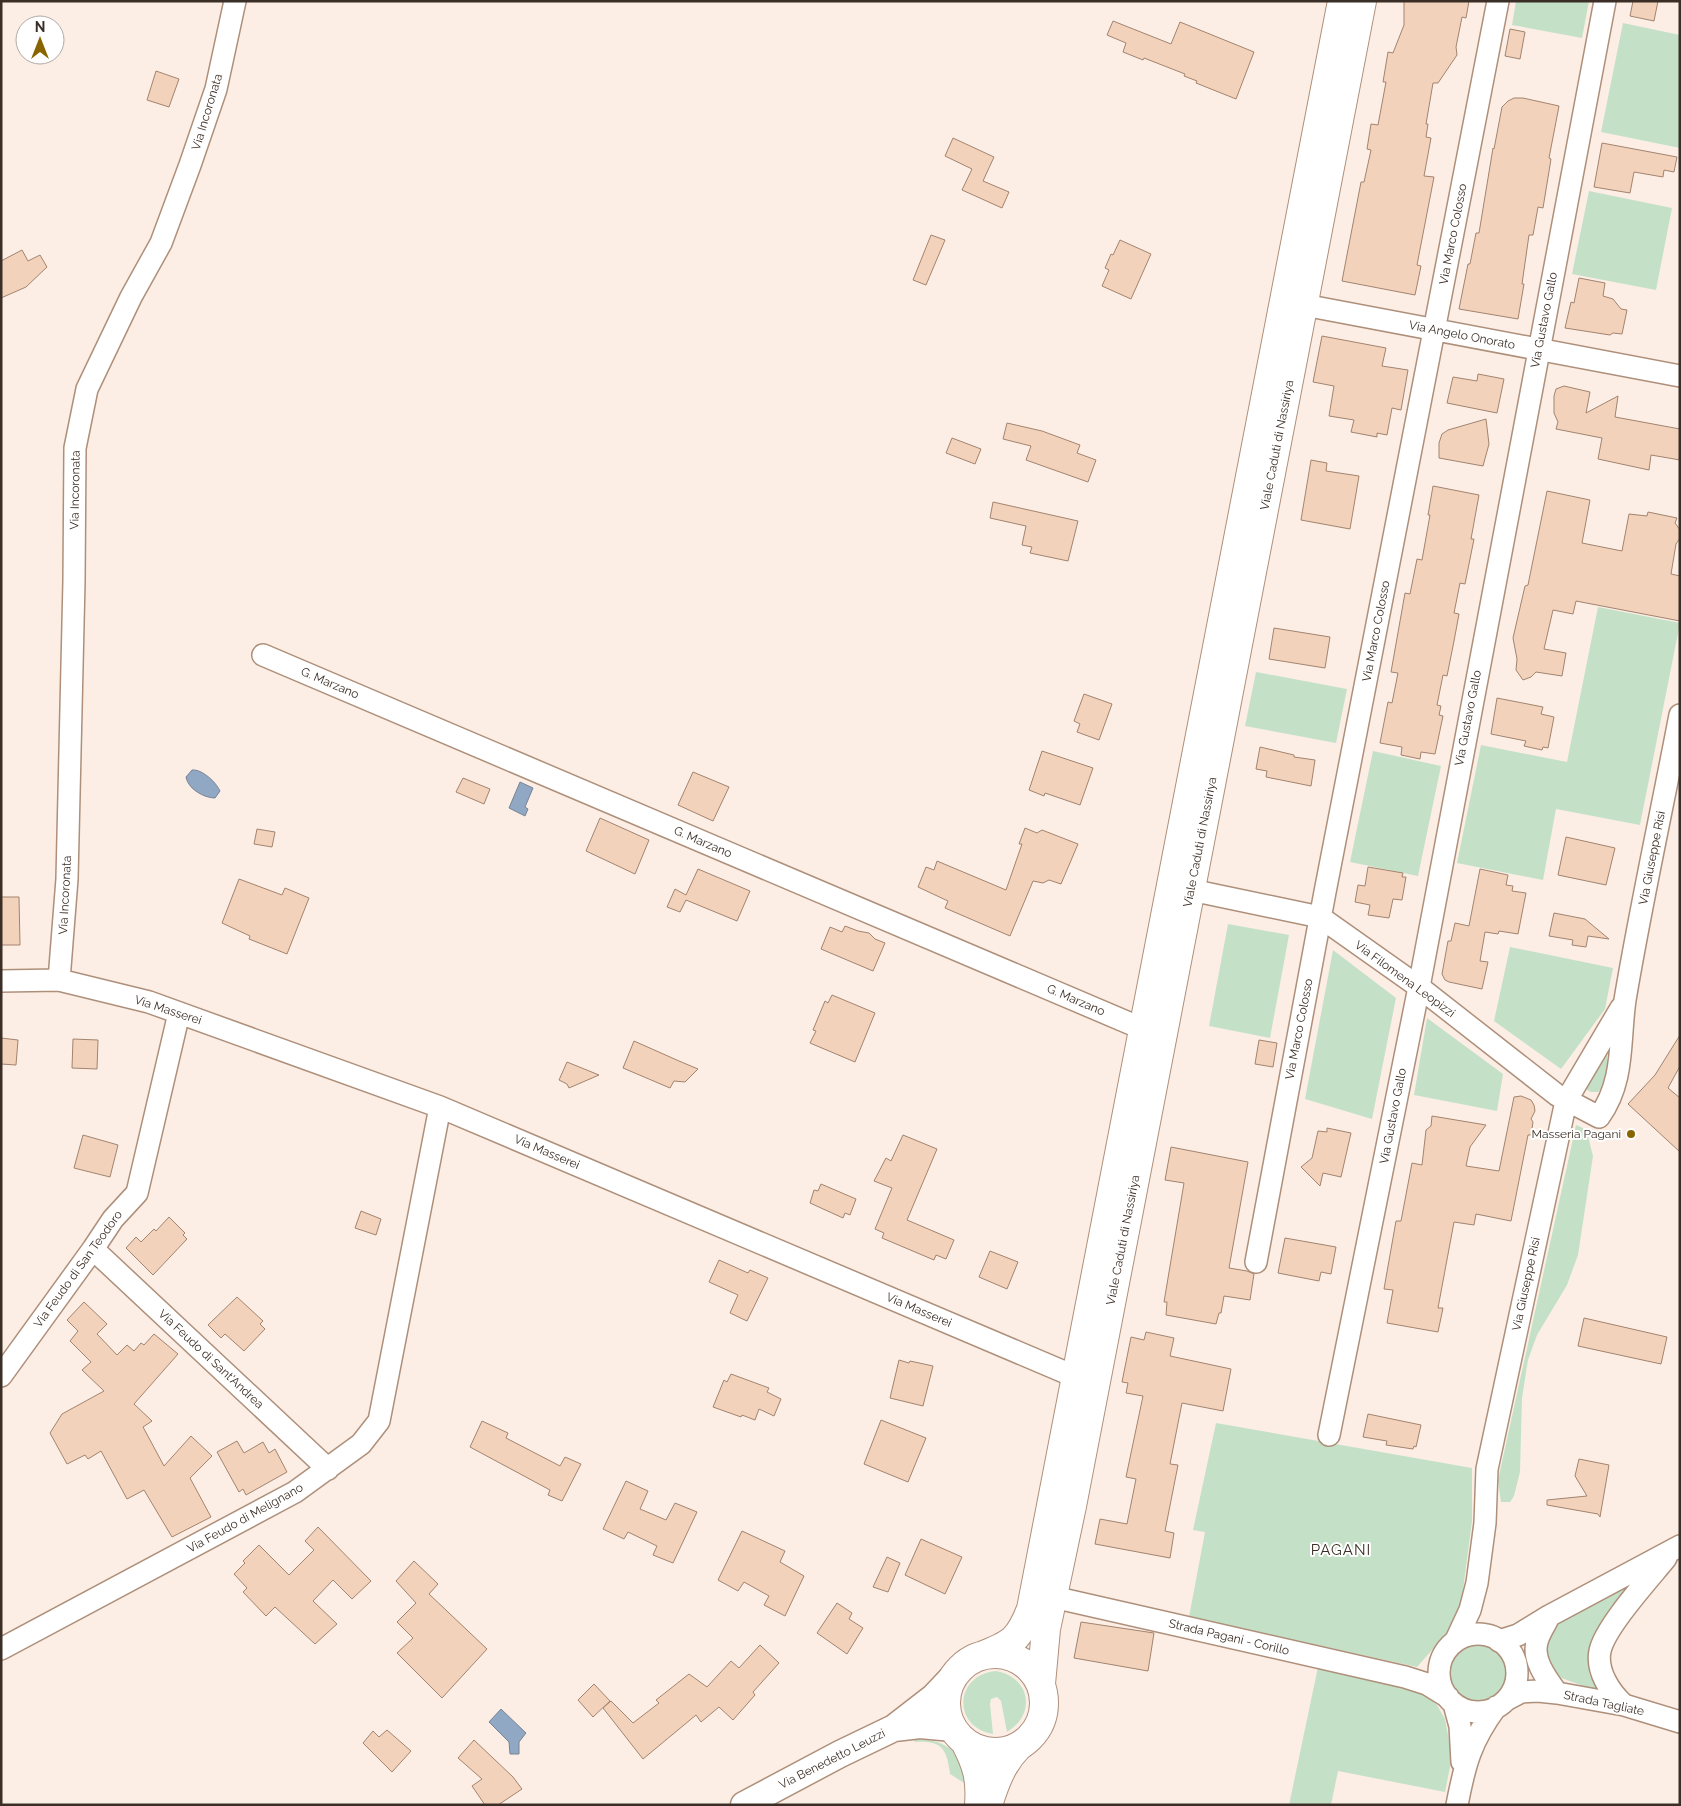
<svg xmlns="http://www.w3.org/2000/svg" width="1681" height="1806" viewBox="0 0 1681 1806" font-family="Raleway,sans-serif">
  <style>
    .green { fill: #c4e1c8 }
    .water { fill: #91a8c4; stroke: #778395 }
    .building { fill: #f3d2bb; stroke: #a2846f }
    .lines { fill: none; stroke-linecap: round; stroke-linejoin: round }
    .minor-casing { stroke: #ae8f7a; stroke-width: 24 }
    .tertiary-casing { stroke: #ae8f7a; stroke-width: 29 }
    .secondary-casing { stroke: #ae8f7a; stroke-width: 30 }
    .minor { stroke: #fff; stroke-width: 21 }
    .tertiary { stroke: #fff; stroke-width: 26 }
    .secondary { stroke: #fff; stroke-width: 28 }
    .poi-dot { fill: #896502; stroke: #fff; stroke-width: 2 }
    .labels { text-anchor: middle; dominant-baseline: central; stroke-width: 4; stroke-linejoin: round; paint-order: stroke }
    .street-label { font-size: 12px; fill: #3b2e26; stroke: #fff }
    .poi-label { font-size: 12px; fill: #3b2e26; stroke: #fff; text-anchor: end }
    .quarter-label { font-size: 15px; letter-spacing: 1px; fill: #3b2e26; stroke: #fff }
  </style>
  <rect width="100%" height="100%" fill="#fceee5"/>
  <path class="green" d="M 1516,1 L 1589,1 L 1582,38 L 1512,25 Z
    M 1623,23 L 1680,35 L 1680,148 L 1601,132 Z
    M 1589,191 L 1672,208 L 1656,290 L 1572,274 Z
    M 1598,607 L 1680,623 L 1640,825 L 1556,809 L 1543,880 L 1457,863 L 1481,745 L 1567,762 Z
    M 1256,672 L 1347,689 L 1336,743 L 1245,726 Z
    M 1373,751 L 1441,766 L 1418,876 L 1350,862 Z
    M 1228,924 L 1289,935 L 1270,1038 L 1209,1026 Z
    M 1510,947 L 1613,968 L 1605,1009 L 1561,1069 L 1494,1021 Z
    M 1333,950 L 1396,998 L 1372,1119 L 1305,1099 Z
    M 1427,1018 L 1503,1074 L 1497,1111 L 1414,1095 Z
    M 1607,1053 C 1607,1067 1608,1083 1598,1092 L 1591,1092 L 1583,1088 L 1604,1054 Z
    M 1576,1125 L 1583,1128 L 1588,1136 L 1593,1156 L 1578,1255 L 1567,1285 L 1537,1335 L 1528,1360 L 1522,1398 L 1520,1472 L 1514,1496 L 1510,1502 L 1501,1502 L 1498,1480 Z
    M 1216,1423 L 1472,1468 L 1472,1521 L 1460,1613 L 1454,1625 L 1417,1667 L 1189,1617 L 1205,1532 L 1193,1530 Z
    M 1636,1581 L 1590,1649 L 1589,1673 L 1599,1692 L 1559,1677 L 1550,1667 L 1543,1647 L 1552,1627 Z
    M1449 1672a29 29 0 1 1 58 0a29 29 0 1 1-58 0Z
    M 1318,1667 L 1415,1687 L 1437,1705 L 1445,1719 L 1452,1757 L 1445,1792 L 1338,1771 L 1331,1805 L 1289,1805 Z
    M 996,1671 C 1030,1677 1037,1714 1007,1732 L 1001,1701 L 997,1697 L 991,1699 L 990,1704 L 993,1734 C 952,1727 954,1675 996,1671 Z
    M 914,1739 C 932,1739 949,1743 960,1759 C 964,1766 966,1778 969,1786 L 950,1774 C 947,1748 941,1740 915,1742 Z"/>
  <path class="water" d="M 192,770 C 202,769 216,782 220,791 L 215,798 C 204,798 188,789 186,777 Z
    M 520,782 L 533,788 L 525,807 L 528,809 L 525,816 L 509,808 Z
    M 501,1709 L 526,1733 L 519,1742 L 519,1754 L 510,1754 L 509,1742 L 489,1722 Z"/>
  <path class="building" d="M 1404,1 L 1469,1 L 1466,18 L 1462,17 L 1456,47 L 1457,55 L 1438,83 L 1433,83 L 1426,124 L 1428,124 L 1426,137 L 1431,138 L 1424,176 L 1434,177 L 1417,265 L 1421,266 L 1415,295 L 1342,281 L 1361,182 L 1364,182 L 1371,150 L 1367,149 L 1371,124 L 1378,125 L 1386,82 L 1383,82 L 1388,52 L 1393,53 L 1404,25 Z
    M 1633,1 L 1658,1 L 1654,21 L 1630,16 Z
    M 1113,21 L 1171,44 L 1180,22 L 1254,52 L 1236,99 L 1196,83 L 1197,81 L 1184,76 L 1185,74 L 1144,58 L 1143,60 L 1123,52 L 1126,43 L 1107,35 Z
    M 1510,29 L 1525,32 L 1520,59 L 1505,56 Z
    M 156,71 L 179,79 L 169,107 L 147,100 Z
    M 1514,98 L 1523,98 L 1559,106 L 1549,158 L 1551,159 L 1543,208 L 1538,207 L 1533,235 L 1529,235 L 1522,284 L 1524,284 L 1518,319 L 1459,309 L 1468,264 L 1470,264 L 1476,233 L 1479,233 L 1493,148 L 1494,149 L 1502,107 L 1508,101 Z
    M 953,138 L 994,157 L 983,181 L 1009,192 L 1002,208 L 962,190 L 972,169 L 945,156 Z
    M 1602,143 L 1677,157 L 1674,172 L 1664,170 L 1663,177 L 1634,172 L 1630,193 L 1594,187 Z
    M 931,235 L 945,240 L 926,285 L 913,280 Z
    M 1120,240 L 1151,254 L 1131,299 L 1102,286 L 1109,270 L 1105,268 L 1111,254 L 1113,255 Z
    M 22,250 L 28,261 L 40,255 L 47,267 L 26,287 L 1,298 L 1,261 Z
    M 1579,278 L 1605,283 L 1603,296 L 1613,299 L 1621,309 L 1627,310 L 1622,334 L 1613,333 L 1610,335 L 1565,328 L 1571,302 L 1574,303 Z
    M 1322,336 L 1386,348 L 1382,366 L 1408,370 L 1401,410 L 1392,408 L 1387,435 L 1377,433 L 1377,437 L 1351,432 L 1354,420 L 1329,416 L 1334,386 L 1313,382 Z
    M 1478,374 L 1504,379 L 1497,413 L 1447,403 L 1453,377 L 1477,381 Z
    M 1564,386 L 1590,392 L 1586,413 L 1618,396 L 1615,417 L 1680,429 L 1680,460 L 1651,455 L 1649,470 L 1598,459 L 1602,438 L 1556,429 L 1558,422 L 1554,413 L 1554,396 L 1556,389 Z
    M 1486,419 L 1489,444 L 1483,466 L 1439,458 L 1439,443 L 1442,434 L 1448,430 Z
    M 1007,423 L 1042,431 L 1080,445 L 1077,453 L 1096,460 L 1088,482 L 1026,460 L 1031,446 L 1003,439 Z
    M 952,438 L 981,449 L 975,464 L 946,453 Z
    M 1311,460 L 1327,463 L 1326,471 L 1359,476 L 1350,529 L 1301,520 Z
    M 1433,486 L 1479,495 L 1471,539 L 1474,539 L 1465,584 L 1460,583 L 1454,613 L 1459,614 L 1454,641 L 1447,676 L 1443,675 L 1437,705 L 1441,706 L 1439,715 L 1443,716 L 1435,754 L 1421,752 L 1420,759 L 1401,755 L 1402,747 L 1380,743 L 1388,702 L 1392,703 L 1398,673 L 1391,672 L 1405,593 L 1410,594 L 1417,559 L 1422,560 L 1430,515 L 1428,515 Z
    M 1547,491 L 1590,500 L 1582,543 L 1622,551 L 1629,514 L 1647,516 L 1648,512 L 1677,518 L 1675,523 L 1680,530 L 1680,538 L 1676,544 L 1671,574 L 1680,576 L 1680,621 L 1576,601 L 1573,614 L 1553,610 L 1544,649 L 1566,653 L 1562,676 L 1536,672 L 1531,677 L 1523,680 L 1516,670 L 1517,659 L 1513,638 L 1525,586 L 1528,585 Z
    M 993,502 L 1078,521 L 1068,561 L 1030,553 L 1032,547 L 1022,545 L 1026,526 L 990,518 Z
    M 1274,628 L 1330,637 L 1325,668 L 1269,659 Z
    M 1084,694 L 1112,704 L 1099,740 L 1077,732 L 1080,724 L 1074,721 Z
    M 1497,698 L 1543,707 L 1541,714 L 1554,717 L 1548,748 L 1543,747 L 1542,750 L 1524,746 L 1526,741 L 1491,734 Z
    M 1260,747 L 1294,755 L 1294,757 L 1315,760 L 1311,786 L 1266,777 L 1267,771 L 1256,769 Z
    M 1042,751 L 1093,768 L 1080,805 L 1045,793 L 1044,796 L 1029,790 Z
    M 693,772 L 729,787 L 713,821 L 678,805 Z
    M 463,778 L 490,789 L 484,804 L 456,792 Z
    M 600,818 L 649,840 L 635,874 L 586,851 Z
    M 1025,828 L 1037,833 L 1042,830 L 1078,844 L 1061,884 L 1049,880 L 1043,883 L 1033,881 L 1010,936 L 945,908 L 948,901 L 918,887 L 926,867 L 934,870 L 937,861 L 1006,890 L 1022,844 L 1019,844 Z
    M 257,829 L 275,832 L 272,847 L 254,844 Z
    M 1566,837 L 1615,848 L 1606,885 L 1558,875 Z
    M 1368,867 L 1403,873 L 1402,877 L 1406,877 L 1402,900 L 1393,899 L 1389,918 L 1368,915 L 1370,905 L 1355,902 L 1358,885 L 1365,886 Z
    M 698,869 L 750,891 L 737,921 L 686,900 L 680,912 L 667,907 L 675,889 L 686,895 Z
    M 1480,869 L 1508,875 L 1506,885 L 1513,886 L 1512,891 L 1526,893 L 1518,934 L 1499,931 L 1498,934 L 1485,932 L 1480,961 L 1488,962 L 1482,989 L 1449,982 L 1445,980 L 1442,974 L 1448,941 L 1451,941 L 1455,923 L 1469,926 Z
    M 239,879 L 282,895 L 285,888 L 309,898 L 287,954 L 249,939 L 250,936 L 222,923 Z
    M 1,897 L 19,897 L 20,945 L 1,945 Z
    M 1554,913 L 1585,919 L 1609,939 L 1588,936 L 1586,947 L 1572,945 L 1573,940 L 1549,936 Z
    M 845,926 L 858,931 L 869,933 L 875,939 L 885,943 L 873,971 L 821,949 L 830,927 L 842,932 Z
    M 832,995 L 875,1013 L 855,1062 L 810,1043 L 816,1031 L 813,1030 L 825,1001 L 828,1003 Z
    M 1680,1035 L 1680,1066 L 1668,1088 L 1680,1098 L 1680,1152 L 1628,1104 L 1655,1075 Z
    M 1,1038 L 18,1040 L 16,1065 L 1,1064 Z
    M 73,1039 L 98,1040 L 97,1069 L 72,1068 Z
    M 1259,1040 L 1277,1043 L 1273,1067 L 1255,1064 Z
    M 634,1041 L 679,1061 L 698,1069 L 685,1082 L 674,1081 L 670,1088 L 623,1068 Z
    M 567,1062 L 599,1075 L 569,1088 L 567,1084 L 559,1080 Z
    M 1521,1096 L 1531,1100 L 1534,1105 L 1535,1111 L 1531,1119 L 1533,1122 L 1531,1135 L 1528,1135 L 1511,1221 L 1476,1214 L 1474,1225 L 1454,1222 L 1438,1308 L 1443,1308 L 1438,1332 L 1387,1323 L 1393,1290 L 1384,1289 L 1396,1221 L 1401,1221 L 1412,1163 L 1422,1165 L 1426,1130 L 1431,1126 L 1432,1116 L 1486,1125 L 1470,1147 L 1466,1166 L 1499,1171 L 1514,1097 Z
    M 1327,1128 L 1351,1133 L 1341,1177 L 1323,1173 L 1320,1186 L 1301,1167 L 1312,1158 L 1318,1131 L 1327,1132 Z
    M 83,1135 L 118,1145 L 110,1177 L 74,1168 Z
    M 903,1135 L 937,1149 L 907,1220 L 954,1240 L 946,1259 L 936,1255 L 934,1260 L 882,1238 L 884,1233 L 875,1229 L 892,1188 L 874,1181 L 886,1158 L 891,1161 Z
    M 1171,1147 L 1248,1162 L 1229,1268 L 1247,1271 L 1254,1274 L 1250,1300 L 1224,1296 L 1221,1313 L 1219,1313 L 1216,1324 L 1166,1315 L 1167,1302 L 1164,1302 L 1184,1183 L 1165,1180 Z
    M 821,1184 L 856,1199 L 850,1215 L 845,1213 L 843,1218 L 810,1203 L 814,1190 L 818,1191 Z
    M 361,1211 L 381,1219 L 376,1235 L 355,1228 Z
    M 169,1217 L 185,1233 L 183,1235 L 187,1239 L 153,1275 L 126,1248 L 136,1237 L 141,1242 L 154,1229 L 156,1231 Z
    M 1285,1238 L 1336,1247 L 1331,1274 L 1321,1272 L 1319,1281 L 1278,1273 Z
    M 990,1251 L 1018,1262 L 1007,1289 L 979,1277 Z
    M 719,1260 L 748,1273 L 750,1270 L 768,1278 L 747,1321 L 730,1313 L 738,1295 L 709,1282 Z
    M 237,1297 L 263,1321 L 260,1324 L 265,1329 L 244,1351 L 225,1334 L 221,1338 L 208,1325 Z
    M 84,1302 L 107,1324 L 97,1334 L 117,1355 L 127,1345 L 134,1351 L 141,1343 L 144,1345 L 154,1334 L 178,1354 L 134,1404 L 152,1421 L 143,1427 L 164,1466 L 191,1436 L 212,1456 L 190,1478 L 211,1517 L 172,1537 L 144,1490 L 127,1499 L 101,1451 L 88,1459 L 85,1455 L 67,1464 L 50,1433 L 62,1414 L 104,1391 L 82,1370 L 91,1362 L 70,1341 L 78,1331 L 67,1320 Z
    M 1584,1318 L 1667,1337 L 1661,1364 L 1578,1346 Z
    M 1146,1332 L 1174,1338 L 1170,1356 L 1231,1369 L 1223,1411 L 1182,1403 L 1170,1464 L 1178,1465 L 1165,1531 L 1174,1533 L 1170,1558 L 1095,1544 L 1100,1519 L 1127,1524 L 1136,1479 L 1126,1477 L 1143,1396 L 1126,1393 L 1128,1383 L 1122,1382 L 1131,1337 L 1144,1340 Z
    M 899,1360 L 909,1363 L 910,1361 L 933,1366 L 923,1406 L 890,1398 Z
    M 731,1374 L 769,1388 L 767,1392 L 781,1399 L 774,1416 L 759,1409 L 755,1420 L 742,1415 L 741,1417 L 713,1407 L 724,1380 L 727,1382 Z
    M 1368,1414 L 1421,1425 L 1416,1447 L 1414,1446 L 1413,1449 L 1386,1445 L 1387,1441 L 1363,1437 Z
    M 881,1420 L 926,1438 L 908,1482 L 864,1464 Z
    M 482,1421 L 508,1433 L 506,1438 L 560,1466 L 565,1457 L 581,1464 L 562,1501 L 548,1495 L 550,1490 L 470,1447 Z
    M 237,1441 L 244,1453 L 263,1442 L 269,1453 L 275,1449 L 287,1472 L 246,1495 L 243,1489 L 239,1492 L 217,1452 Z
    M 1579,1459 L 1609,1465 L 1600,1517 L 1598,1514 L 1547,1505 L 1547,1500 L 1587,1496 L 1575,1476 Z
    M 626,1481 L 648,1491 L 640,1509 L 666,1520 L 675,1503 L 697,1512 L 673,1563 L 653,1555 L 657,1546 L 628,1532 L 624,1539 L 603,1529 Z
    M 318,1527 L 371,1581 L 352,1599 L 333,1580 L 313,1601 L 337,1624 L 315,1644 L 275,1607 L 266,1616 L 243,1592 L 247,1588 L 234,1574 L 245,1563 L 243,1561 L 259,1545 L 289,1575 L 314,1550 L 305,1541 Z
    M 742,1531 L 785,1551 L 780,1562 L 804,1576 L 785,1616 L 764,1605 L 769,1596 L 744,1582 L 738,1591 L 718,1580 Z
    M 921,1539 L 962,1557 L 945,1594 L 905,1575 Z
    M 887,1557 L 900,1563 L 888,1592 L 873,1587 Z
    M 414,1561 L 438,1584 L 429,1594 L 487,1649 L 442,1698 L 397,1653 L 413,1638 L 397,1622 L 416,1603 L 396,1581 Z
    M 837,1603 L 852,1613 L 849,1619 L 863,1628 L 847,1654 L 817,1633 Z
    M 1081,1622 L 1154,1633 L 1148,1671 L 1074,1658 Z
    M 760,1645 L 779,1663 L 753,1692 L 755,1695 L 733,1720 L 719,1707 L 701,1722 L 696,1715 L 643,1759 L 603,1708 L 611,1701 L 633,1723 L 659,1703 L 656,1700 L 689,1674 L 707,1687 L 731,1661 L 739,1668 Z
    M 594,1684 L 610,1701 L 593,1717 L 578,1700 Z
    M 387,1730 L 411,1751 L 392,1772 L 363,1743 L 373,1731 L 379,1737 Z
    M 474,1740 L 513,1777 L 522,1789 L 498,1805 L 485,1805 L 472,1786 L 482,1779 L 458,1758 Z"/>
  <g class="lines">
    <defs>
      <path id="minor" d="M 1304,305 L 1680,376
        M 263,655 L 1143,1029
        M 1191,890 L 1320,917 L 1419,987 L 1557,1095 L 1599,1117 C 1625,1081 1619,1041 1625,1000 C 1641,904 1662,810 1680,715
        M 59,980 L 67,879 L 74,581 L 75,448 L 87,389 L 131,297 L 161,243 L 190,165 L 216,89 L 235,1
        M 1,981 L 59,980 L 149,1002 L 440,1107 L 1076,1377
        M 93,1249 L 328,1469
        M 1256,1262 L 1325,892 L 1498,1
        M 1,1376 L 93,1249 L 113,1219 L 137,1193 L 179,1013
        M 1329,1435 L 1419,987 L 1605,1
        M 1053,1597 L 1405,1677 L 1427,1684 L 1448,1697
        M 1549,1616 C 1546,1624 1539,1633 1537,1642 C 1532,1660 1547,1679 1557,1693
        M1439 1673a39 39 0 1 1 78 0a39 39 0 1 1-78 0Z
        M 1456,1640 L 1470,1610 L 1477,1583 L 1485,1523 L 1487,1469 L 1566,1101 L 1621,1008
        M 1499,1641 L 1518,1635 L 1549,1616 L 1680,1546
        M 1,1649 L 295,1492 L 361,1444 L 379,1421 L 440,1107
        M 1506,1700 L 1521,1692 L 1538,1691 L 1557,1693 L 1624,1705 L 1680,1722
        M 1454,1704 L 1460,1726 L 1462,1762
        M 1624,1705 C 1610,1692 1596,1671 1600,1651 C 1605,1627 1649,1579 1666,1558
        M 1457,1805 C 1465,1763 1471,1741 1496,1707"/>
      <path id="tertiary" d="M 894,1728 L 920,1725 L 953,1728
        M 744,1805 L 840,1754 L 894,1728 L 934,1697 L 952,1678"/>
      <path id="secondary" d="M946 1703a49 49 0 1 1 98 0a49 49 0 1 1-98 0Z
        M 981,1656 C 1012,1644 1019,1640 1031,1609 L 1342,1
        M 1041,1684 L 1046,1629 L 1072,1506 L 1362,1
        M 965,1742 C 977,1765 981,1779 979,1805
        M 988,1805 C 995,1783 1002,1763 1018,1747"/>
    </defs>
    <use href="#minor" class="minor-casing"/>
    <use href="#tertiary" class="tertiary-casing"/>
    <use href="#secondary" class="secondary-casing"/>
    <use href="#minor" class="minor"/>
    <use href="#tertiary" class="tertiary"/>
    <use href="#secondary" class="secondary"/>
  </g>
  <circle class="poi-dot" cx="1631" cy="1134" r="5"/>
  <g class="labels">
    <g class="street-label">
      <text transform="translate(207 112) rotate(-73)">Via Incoronata</text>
      <text transform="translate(1453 234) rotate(-79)">Via Marco Colosso</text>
      <text transform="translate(1544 320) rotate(-79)">Via Gustavo Gallo</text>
      <text transform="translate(1462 335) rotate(11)">Via Angelo Onorato</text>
      <text transform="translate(1277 445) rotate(-79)">Viale Caduti di Nassiriya</text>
      <text transform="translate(75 490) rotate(-89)">Via Incoronata</text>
      <text transform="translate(1376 631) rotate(-79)">Via Marco Colosso</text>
      <text transform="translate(330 683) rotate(23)">G. Marzano</text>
      <text transform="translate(1468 718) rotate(-79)">Via Gustavo Gallo</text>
      <text transform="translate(703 842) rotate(23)">G. Marzano</text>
      <text transform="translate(1200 842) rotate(-79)">Viale Caduti di Nassiriya</text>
      <text transform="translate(1652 858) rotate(-79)">Via Giuseppe Risi</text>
      <text transform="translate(65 895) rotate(-87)">Via Incoronata</text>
      <text transform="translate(1405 979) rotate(36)">Via Filomena Leopizzi</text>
      <text transform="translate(1076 1000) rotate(23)">G. Marzano</text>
      <text transform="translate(168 1010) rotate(18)">Via Masserei</text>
      <text transform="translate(1299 1029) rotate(-79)">Via Marco Colosso</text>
      <text transform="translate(1393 1116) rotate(-79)">Via Gustavo Gallo</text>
      <text transform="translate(547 1152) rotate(23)">Via Masserei</text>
      <text transform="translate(1123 1240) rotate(-79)">Viale Caduti di Nassiriya</text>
      <text transform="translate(78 1269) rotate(-54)">Via Feudo di San Teodoro</text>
      <text transform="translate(1526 1284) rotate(-78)">Via Giuseppe Risi</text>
      <text transform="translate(919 1310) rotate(23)">Via Masserei</text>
      <text transform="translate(211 1359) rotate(43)">Via Feudo di Sant'Andrea</text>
      <text transform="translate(245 1518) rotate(-29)">Via Feudo di Melignano</text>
      <text transform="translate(1229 1637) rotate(13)">Strada Pagani - Corillo</text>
      <text transform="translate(1604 1703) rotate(12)">Strada Tagliate</text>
      <text transform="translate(832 1759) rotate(-27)">Via Benedetto Leuzzi</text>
    </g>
    <g class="poi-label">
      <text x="1621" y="1134">Masseria Pagani</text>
    </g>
    <g class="quarter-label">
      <text x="1341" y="1550">PAGANI</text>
    </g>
  </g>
  <rect width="1681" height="1806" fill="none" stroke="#3b2e26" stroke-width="5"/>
  <g transform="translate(40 40)"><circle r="24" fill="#ffffff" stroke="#b1aba8"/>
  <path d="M0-4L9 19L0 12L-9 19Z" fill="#896502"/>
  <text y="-8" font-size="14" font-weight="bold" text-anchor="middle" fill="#3b2e26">N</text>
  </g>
</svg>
